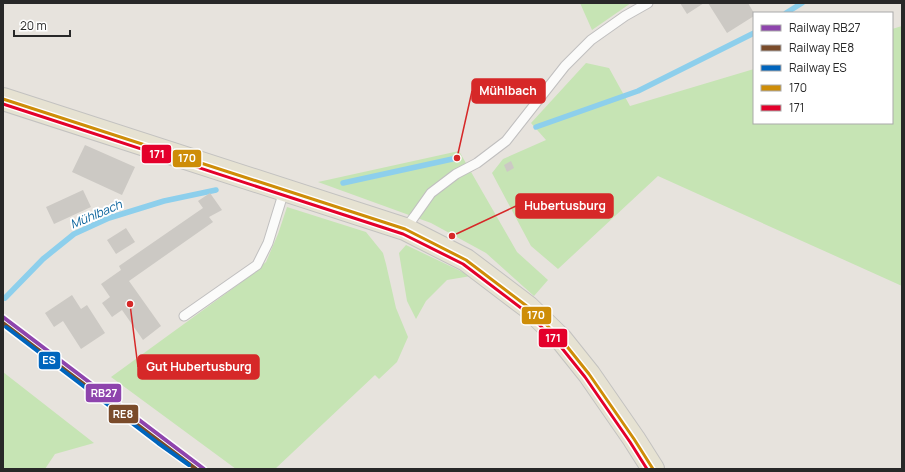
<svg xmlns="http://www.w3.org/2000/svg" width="905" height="472" viewBox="0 0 905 472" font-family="Manrope,sans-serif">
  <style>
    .green { fill: #c6e4b4 }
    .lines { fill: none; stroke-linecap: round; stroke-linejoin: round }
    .stream { stroke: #8dcfec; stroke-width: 5.5 }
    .building { fill: #ccc9c4 }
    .service-casing { stroke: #c0bfbf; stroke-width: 11 }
    .primary-casing { stroke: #c3c2c0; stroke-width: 24 }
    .service { stroke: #fbfbfa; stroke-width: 9 }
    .primary { stroke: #e6e2d2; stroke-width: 22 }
    .bus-1-casing { stroke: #fff; stroke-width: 6 }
    .bus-2-casing { stroke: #fff; stroke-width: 6 }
    .bus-1 { stroke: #ce8d08; stroke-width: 3 }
    .bus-2 { stroke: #e4002b; stroke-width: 3 }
    .rail-1-casing { stroke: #fff; stroke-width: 7 }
    .rail-2-casing { stroke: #fff; stroke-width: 7 }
    .rail-3-casing { stroke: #fff; stroke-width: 7 }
    .rail-1 { stroke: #8e44ad; stroke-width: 4 }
    .rail-2 { stroke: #7a4b2a; stroke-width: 4 }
    .rail-3 { stroke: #0065bd; stroke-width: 4 }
    .labels { text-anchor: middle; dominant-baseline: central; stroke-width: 4; stroke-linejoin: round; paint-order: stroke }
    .water-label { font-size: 12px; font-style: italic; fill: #08629c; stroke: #fff }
    .leader { fill: none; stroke: #d62828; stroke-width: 1.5 }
    .callout-dot { fill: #d62828; stroke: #fff; stroke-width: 1.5 }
    .callout { fill: #d62828; stroke: #d62828; stroke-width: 1.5 }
    .callout-label { font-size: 12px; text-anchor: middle; font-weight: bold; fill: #fff }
    .line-badge { stroke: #fff; stroke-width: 1.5 }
    .badge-label { font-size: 11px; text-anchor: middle; font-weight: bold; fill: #fff }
  </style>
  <rect width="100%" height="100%" fill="#e7e3dd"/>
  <path class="green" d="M 580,3 L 631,3 L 592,30 Z
    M 902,26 L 902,286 L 658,176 L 558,269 L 531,246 L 492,173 L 503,159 L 546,140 L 531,123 L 586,63 L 609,68 L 630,106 L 754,69 L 754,123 L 892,123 L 892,29 Z
    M 459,151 L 517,252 L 548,280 L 534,296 L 486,253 L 431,223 L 318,182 Z
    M 287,207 L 366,232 L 383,253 L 386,264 L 396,308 L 408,337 L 397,362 L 379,379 L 375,375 L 275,469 L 236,469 L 111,377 L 239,284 L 266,262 L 278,234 Z
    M 406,245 L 471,276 L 447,280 L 426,301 L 416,319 L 407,301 L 399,253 Z
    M 3,372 L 94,443 L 55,454 L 45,469 L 3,469 Z"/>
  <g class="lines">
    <path class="stream" d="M 786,13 L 802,3
      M 536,127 L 638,91 L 754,33
      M 343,183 L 457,158
      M 5,298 L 43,259 L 74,234 L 109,218 L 164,201 L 216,190"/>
  </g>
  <path class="building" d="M 680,3 L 704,3 L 687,14 Z
    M 708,3 L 748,3 L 754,13 L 754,16 L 727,33 Z
    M 85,145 L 135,167 L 122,195 L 72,172 Z
    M 511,161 L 514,168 L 507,172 L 504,165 Z
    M 83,190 L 91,207 L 54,224 L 46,207 Z
    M 210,193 L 222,210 L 209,217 L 213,222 L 129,281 L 161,326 L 143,340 L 122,310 L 112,317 L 102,303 L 110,297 L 101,284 L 121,270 L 119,266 L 203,208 L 198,201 Z
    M 126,228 L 135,242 L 116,254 L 107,240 Z
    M 72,295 L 81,309 L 87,305 L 105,333 L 81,349 L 63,321 L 54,327 L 45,313 Z"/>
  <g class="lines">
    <defs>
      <path id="service" d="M 405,229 L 414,217 L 431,193 L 456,174 L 477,163 L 506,141 L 565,66 L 591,40 L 625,16 L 648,3
        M 184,316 L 257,265 L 268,243 L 284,191"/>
      <path id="primary" d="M 3,99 L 405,229 L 466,260 L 528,307 L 561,339 L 589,374 L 634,439 L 653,469"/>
    </defs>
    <use href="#service" class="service-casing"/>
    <use href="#primary" class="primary-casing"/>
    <use href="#service" class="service"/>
    <use href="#primary" class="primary"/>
    <defs>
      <path id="bus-1" d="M 3,99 L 405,229 L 466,260 L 528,307 L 561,339 L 589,374 L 634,439 L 653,469"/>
      <path id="bus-2" d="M 3,104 L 403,234 L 463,264 L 525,311 L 557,342 L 585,377 L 630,442 L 647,469"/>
    </defs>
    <use href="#bus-1" class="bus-1-casing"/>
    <use href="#bus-2" class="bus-2-casing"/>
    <use href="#bus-1" class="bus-1"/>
    <use href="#bus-2" class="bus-2"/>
    <defs>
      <path id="rail-1" d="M 3,317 L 204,469"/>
      <path id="rail-2" d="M 3,323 L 196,469"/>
      <path id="rail-3" d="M 6,327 L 158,443 L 189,465"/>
    </defs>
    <use href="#rail-1" class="rail-1-casing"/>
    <use href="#rail-2" class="rail-2-casing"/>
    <use href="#rail-3" class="rail-3-casing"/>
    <use href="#rail-1" class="rail-1"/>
    <use href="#rail-2" class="rail-2"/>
    <use href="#rail-3" class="rail-3"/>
  </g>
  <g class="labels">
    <g class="water-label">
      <text transform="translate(96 214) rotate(-23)">Mühlbach</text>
    </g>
  </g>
  <path class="leader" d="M457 158L472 91M452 236L516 206M130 304L138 367"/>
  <g class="callout-dot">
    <circle cx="457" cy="158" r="4"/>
    <circle cx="452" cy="236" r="4"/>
    <circle cx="130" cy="304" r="4"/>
  </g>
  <g class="callout">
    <rect x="472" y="79" width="73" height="24" rx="4"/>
    <rect x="516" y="194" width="97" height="24" rx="4"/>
    <rect x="138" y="355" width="121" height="24" rx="4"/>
  </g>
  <g class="callout-label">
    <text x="508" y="95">Mühlbach</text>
    <text x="565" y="210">Hubertusburg</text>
    <text x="199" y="371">Gut Hubertusburg</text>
  </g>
  <g class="line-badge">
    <rect x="141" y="144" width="31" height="20" rx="4" fill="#e4002b"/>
    <rect x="172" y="149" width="30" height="19" rx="4" fill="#ce8d08"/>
    <rect x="521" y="306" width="31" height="19" rx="4" fill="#ce8d08"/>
    <rect x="538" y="328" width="30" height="20" rx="4" fill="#e4002b"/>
    <rect x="38" y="351" width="23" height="19" rx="4" fill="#0065bd"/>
    <rect x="85" y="383" width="37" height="20" rx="4" fill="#8e44ad"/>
    <rect x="108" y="404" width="31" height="20" rx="4" fill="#7a4b2a"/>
  </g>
  <g class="badge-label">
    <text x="157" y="158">171</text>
    <text x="187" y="162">170</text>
    <text x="536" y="319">170</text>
    <text x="553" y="342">171</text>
    <text x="49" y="364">ES</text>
    <text x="104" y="397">RB27</text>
    <text x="123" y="418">RE8</text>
  </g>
  <rect width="905" height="472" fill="none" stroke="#282828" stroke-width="8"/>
  <rect x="753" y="12" width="140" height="112" fill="#ffffff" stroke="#a9a9a9"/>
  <rect x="761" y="25" width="20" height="6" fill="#8e44ad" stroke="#a9a9a9"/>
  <text x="789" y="32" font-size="12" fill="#282828">Railway RB27</text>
  <rect x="761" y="45" width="20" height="6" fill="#7a4b2a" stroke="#a9a9a9"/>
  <text x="789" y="52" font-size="12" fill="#282828">Railway RE8</text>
  <rect x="761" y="65" width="20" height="6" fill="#0065bd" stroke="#a9a9a9"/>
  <text x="789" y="72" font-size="12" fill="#282828">Railway ES</text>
  <rect x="761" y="85" width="20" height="6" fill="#ce8d08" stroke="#a9a9a9"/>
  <text x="789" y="92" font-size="12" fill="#282828">170</text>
  <rect x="761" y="105" width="20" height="6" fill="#e4002b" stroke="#a9a9a9"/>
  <text x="789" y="112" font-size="12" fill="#282828">171</text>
  <path d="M14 30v6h56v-6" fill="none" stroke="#282828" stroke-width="2"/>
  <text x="20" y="30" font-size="12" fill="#282828" stroke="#ffffff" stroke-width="3" paint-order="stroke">20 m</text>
</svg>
